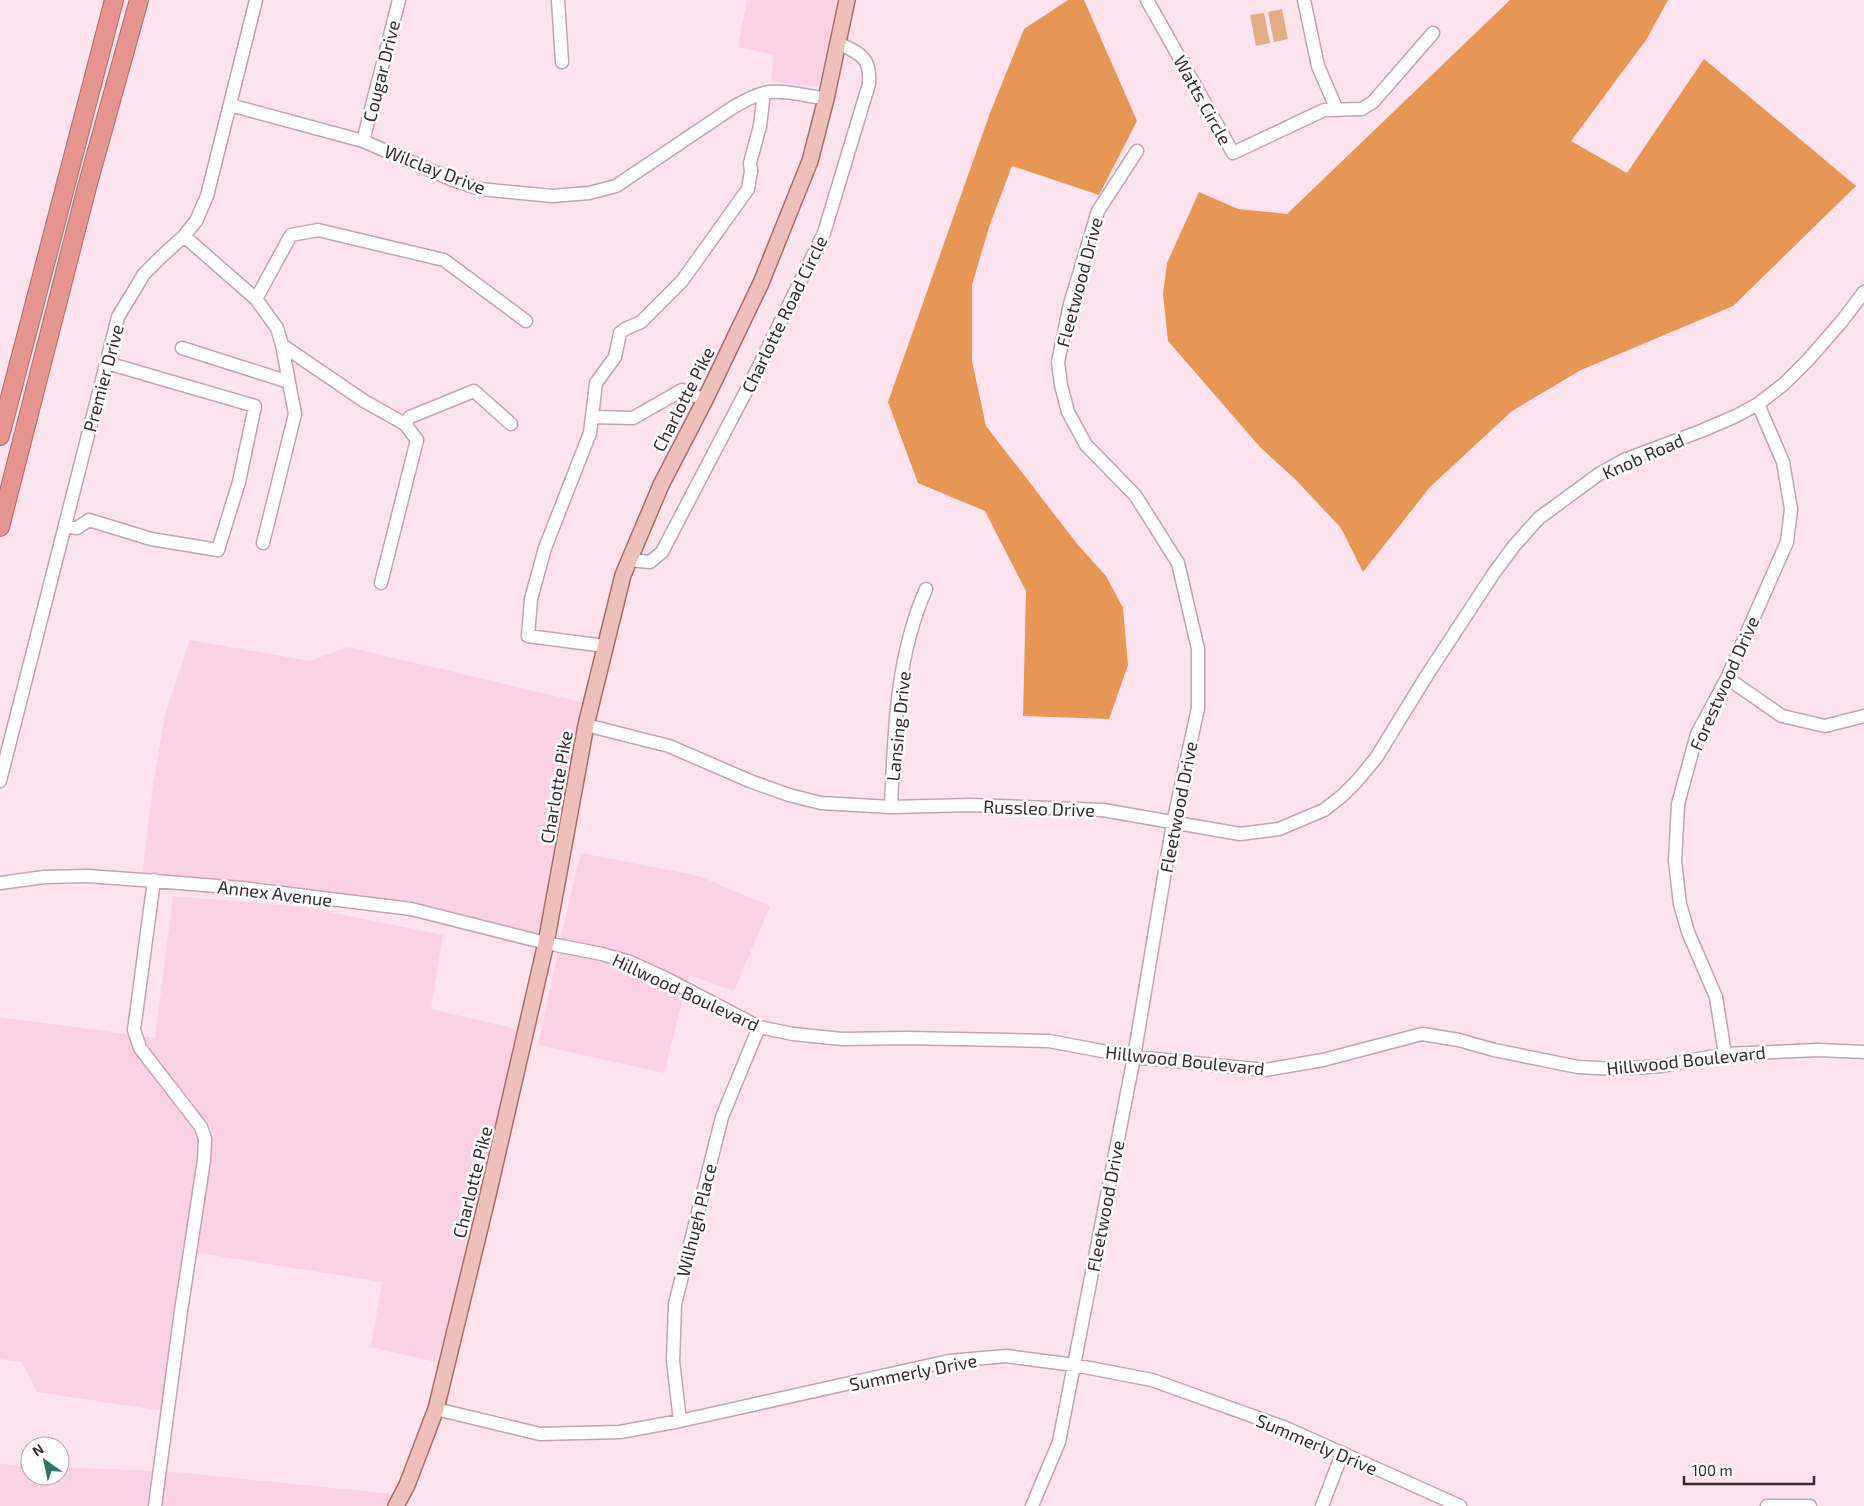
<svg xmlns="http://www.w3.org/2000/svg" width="1864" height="1506" viewBox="0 0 1864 1506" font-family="'Exo 2',sans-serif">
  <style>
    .built { fill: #fad2e4 }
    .green { fill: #e2ad85 }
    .forest { fill: #e79655 }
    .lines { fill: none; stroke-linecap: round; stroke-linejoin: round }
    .minor-casing { stroke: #c3a4b2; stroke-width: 15 }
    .major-casing { stroke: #a86f6e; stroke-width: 18 }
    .highway-casing { stroke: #a86f6e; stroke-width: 20 }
    .minor { stroke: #fff; stroke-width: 12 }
    .major { stroke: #efbfbc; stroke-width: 15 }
    .highway { stroke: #e59490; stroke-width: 18 }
    .labels { text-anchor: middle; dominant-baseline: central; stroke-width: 5; stroke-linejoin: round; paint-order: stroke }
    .street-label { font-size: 18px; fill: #372b30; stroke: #fff }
  </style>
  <rect width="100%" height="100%" fill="#fde3ee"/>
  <path class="built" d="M 747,0 L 837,0 L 819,87 L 771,81 L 774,55 L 738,47 Z
    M 190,640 L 310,661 L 347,647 L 585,703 L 540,935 L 431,909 L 142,875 L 153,785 L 165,715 Z
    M 581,853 L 699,876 L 770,906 L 734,991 L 689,975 L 664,1073 L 538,1045 L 564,923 Z
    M 173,896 L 304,907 L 443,935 L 431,1009 L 516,1029 L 462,1282 L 436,1362 L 371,1347 L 382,1282 L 199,1253 L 184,1254 L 164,1411 L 37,1392 L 22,1362 L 0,1359 L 0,1017 L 155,1038 Z
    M 0,1464 L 30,1466 L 30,1476 L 60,1476 L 60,1467 L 175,1472 L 394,1494 L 389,1506 L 0,1506 Z"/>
  <path class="green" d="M 1282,9 L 1288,39 L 1274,42 L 1268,12 Z
    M 1264,13 L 1270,43 L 1256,46 L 1250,15 Z"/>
  <path class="forest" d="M 1068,0 L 1084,0 L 1137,121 L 1099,195 L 1012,166 L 990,224 L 972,285 L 972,361 L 986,426 L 1078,545 L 1106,576 L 1123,608 L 1128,665 L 1109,719 L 1023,716 L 1026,591 L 985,511 L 918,483 L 888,402 L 990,113 L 1024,29 Z
    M 1510,0 L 1668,0 L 1646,40 L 1571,141 L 1627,173 L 1704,59 L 1856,186 L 1733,306 L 1581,370 L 1512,411 L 1430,487 L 1363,572 L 1341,528 L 1296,480 L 1260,447 L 1168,341 L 1163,294 L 1167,263 L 1199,192 L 1238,209 L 1287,214 Z"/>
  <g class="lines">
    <defs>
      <path id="minor" d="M 558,0 L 562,62
        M 1147,0 L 1233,153 L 1324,110 L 1362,109 L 1373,102 L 1433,33
        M 1304,0 L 1318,66 L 1337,110
        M 230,105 L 363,141 L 453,180 L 480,189 L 552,196 L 589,193 L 616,186 L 732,108 C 742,102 752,96 764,93 C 781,89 809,96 826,99
        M 363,141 L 399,0
        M 184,236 L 256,299 L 277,328 L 282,345 L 364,401 L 405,424 L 417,440 L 381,583
        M 256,299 L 291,235 L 318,230 L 444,260 L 526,321
        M 182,348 L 289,382
        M 592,417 L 633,418 L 682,390 L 705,400
        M 405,424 L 410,417 L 474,391 L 511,424
        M 65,526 L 77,528 L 89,520 L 151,539 L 218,550 L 239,482 L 255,406 L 107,363
        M 263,543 L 295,414 L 282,345
        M 629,560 L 650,562 L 662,552 L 754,376 L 824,233 L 869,84 C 871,57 861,54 838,43
        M 605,646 L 528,636 L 531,599 L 545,548 L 590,433 L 596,383 L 615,357 L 620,333 L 625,329 L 641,322 L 682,281 L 748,189 L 751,171 L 750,163 L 760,126 L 764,93
        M 1727,678 L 1782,716 L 1825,726 L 1864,716
        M 586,725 L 669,746 L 750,781 L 789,795 L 821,803 L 891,807 L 970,805 L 1103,810 L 1240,834 L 1279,829 L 1324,810 L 1342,796 L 1357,781 L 1376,758 L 1429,672 L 1494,573 L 1514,546 L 1539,518 L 1599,474 L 1624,460 L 1701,431 L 1736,416 L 1758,404 L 1784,384 L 1808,360 L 1842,321 L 1864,292
        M 0,781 L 118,317 L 144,274 L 161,257 L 184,236 L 196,221 L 207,196 L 256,0
        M 891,807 C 894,733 896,657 926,589
        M 154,880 L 134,1030 L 140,1048 L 201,1127 L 205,1139 L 204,1160 L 181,1311 L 155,1506
        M 0,883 L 44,877 L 88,876 L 142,880 L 242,888 L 411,909 L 546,943 L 602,954 L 630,962 L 667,979 L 759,1027 L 793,1034 L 842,1039 L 907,1038 L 1049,1041 L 1134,1057 L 1265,1070 L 1323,1060 L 1422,1034 L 1459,1040 L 1494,1050 L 1578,1067 L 1615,1069 L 1662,1066 L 1725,1054 L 1818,1050 L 1864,1052
        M 1725,1054 L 1716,997 L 1688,932 L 1680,904 L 1675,861 L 1678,804 L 1697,734 L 1727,678 L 1787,542 L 1791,509 L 1783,462 L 1758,404
        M 436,1409 L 540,1434 L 620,1432 L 680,1421 L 949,1361 L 1006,1356 L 1074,1365 L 1152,1380 L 1286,1428 L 1460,1506
        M 680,1421 L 673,1361 L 675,1304 L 722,1117 L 759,1027
        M 1032,1506 L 1059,1442 L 1134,1057 L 1173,823 L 1198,708 L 1198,649 L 1178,563 L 1135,495 L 1086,445 L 1068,412 L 1061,385 L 1058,362 L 1070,304 L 1098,211 L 1137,151
        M 1322,1506 L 1342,1454
        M 1767,1506 L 1810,1506"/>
      <path id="major" d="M 396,1506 L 407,1485 L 436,1409 L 488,1195 L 546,943 L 586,725 L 623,575 L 661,485 L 705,400 L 761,283 L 810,161 L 826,99 L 847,0"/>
      <path id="highway" d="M 0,436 L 114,0
        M 0,527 L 87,187 L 139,0"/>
    </defs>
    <use href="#minor" class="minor-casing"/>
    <use href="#major" class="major-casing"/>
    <use href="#highway" class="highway-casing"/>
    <use href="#minor" class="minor"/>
    <use href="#major" class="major"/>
    <use href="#highway" class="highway"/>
  </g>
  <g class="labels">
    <g class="street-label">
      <text transform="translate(381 71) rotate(-76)">Cougar Drive</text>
      <text transform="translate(1203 100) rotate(61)">Watts Circle</text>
      <text transform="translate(435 169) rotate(21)">Wilclay Drive</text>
      <text transform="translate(1079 282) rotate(-75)">Fleetwood Drive</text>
      <text transform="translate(784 314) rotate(-64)">Charlotte Road Circle</text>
      <text transform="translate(103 378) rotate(-75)">Premier Drive</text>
      <text transform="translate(683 399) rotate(-63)">Charlotte Pike</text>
      <text transform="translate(1643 456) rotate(-24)">Knob Road</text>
      <text transform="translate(1724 683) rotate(-66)">Forestwood Drive</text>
      <text transform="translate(898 726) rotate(-84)">Lansing Drive</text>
      <text transform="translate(556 787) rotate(-80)">Charlotte Pike</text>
      <text transform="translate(1178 807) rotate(-79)">Fleetwood Drive</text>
      <text transform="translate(1039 808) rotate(2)">Russleo Drive</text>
      <text transform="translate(275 893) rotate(7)">Annex Avenue</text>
      <text transform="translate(686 992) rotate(25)">Hillwood Boulevard</text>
      <text transform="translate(1185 1060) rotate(6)">Hillwood Boulevard</text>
      <text transform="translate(1686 1060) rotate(-6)">Hillwood Boulevard</text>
      <text transform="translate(472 1182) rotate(-76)">Charlotte Pike</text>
      <text transform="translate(1105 1206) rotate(-79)">Fleetwood Drive</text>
      <text transform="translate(696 1220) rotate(-76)">Wilhugh Place</text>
      <text transform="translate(913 1372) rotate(-11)">Summerly Drive</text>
      <text transform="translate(1317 1444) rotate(23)">Summerly Drive</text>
    </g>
  </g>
  <g transform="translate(45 1461) rotate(327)"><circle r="24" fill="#ffffff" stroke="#afaaac"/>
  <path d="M0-4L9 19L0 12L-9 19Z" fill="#327363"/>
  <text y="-8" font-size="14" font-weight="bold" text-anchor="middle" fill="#372b30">N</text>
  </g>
  <path d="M1684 1476v8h130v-8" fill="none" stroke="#372b30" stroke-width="2.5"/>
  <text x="1692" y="1476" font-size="15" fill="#372b30" stroke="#ffffff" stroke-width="4" paint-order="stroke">100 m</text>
</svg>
